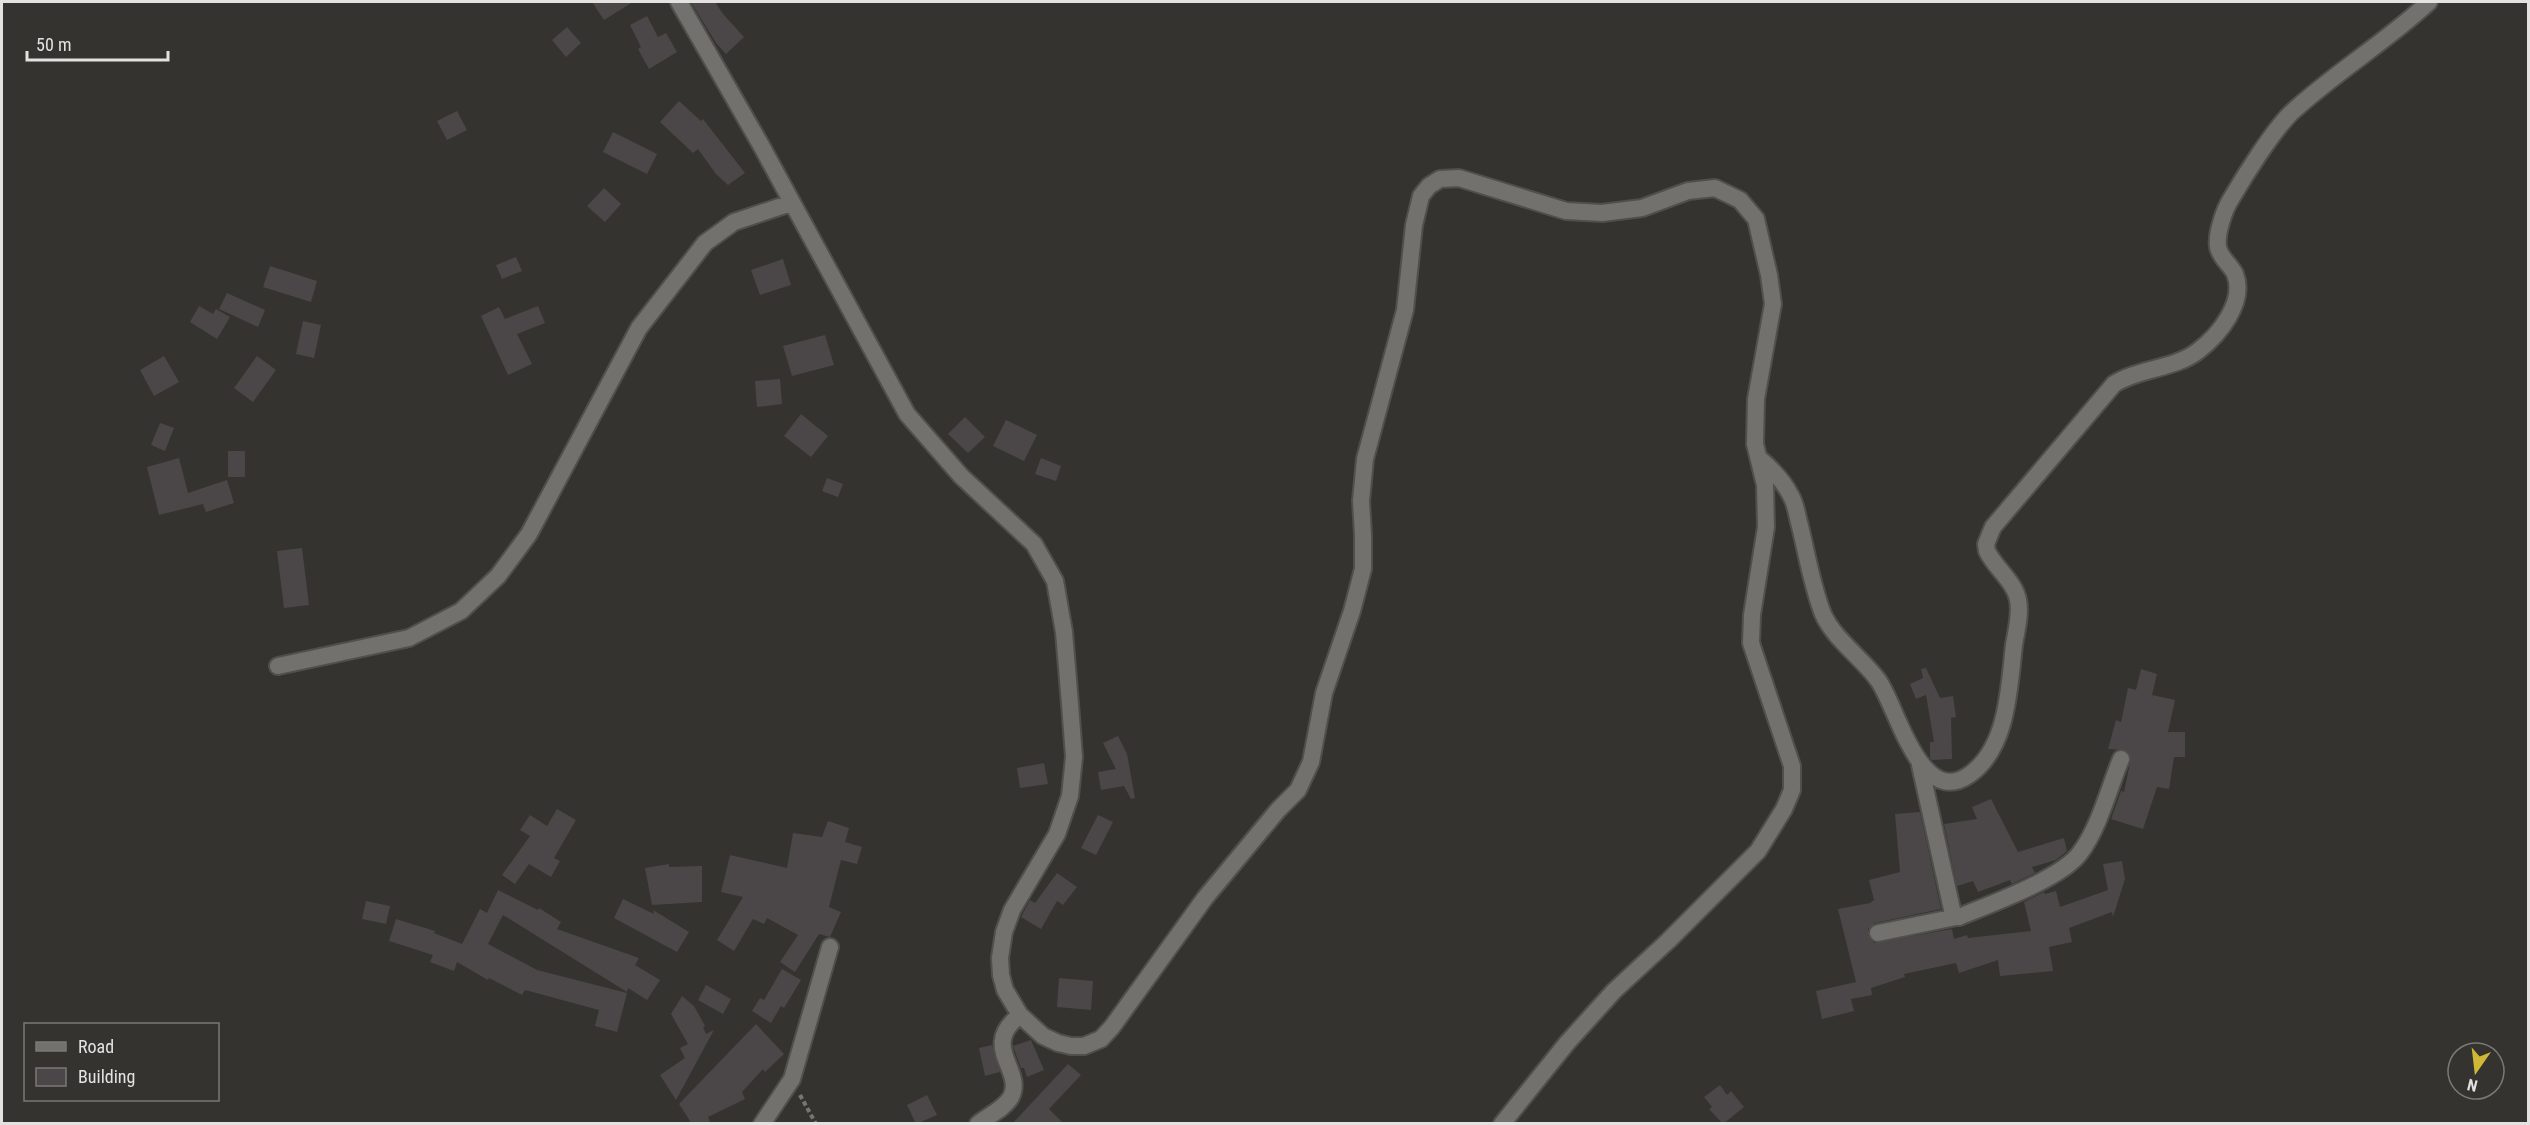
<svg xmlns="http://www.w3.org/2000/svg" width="2530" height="1125" viewBox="0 0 2530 1125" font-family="'Roboto Condensed',sans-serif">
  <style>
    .building { fill: #4b4749 }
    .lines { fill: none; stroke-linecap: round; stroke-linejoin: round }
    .minor-casing { stroke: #4f4f4b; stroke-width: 20 }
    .path { stroke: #777673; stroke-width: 4; stroke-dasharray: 4.5 3; stroke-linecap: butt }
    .minor { stroke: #72716d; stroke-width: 16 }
  </style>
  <rect width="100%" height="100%" fill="#34332f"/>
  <path class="building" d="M 592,2 L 633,2 L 604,20 Z
    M 691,2 L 715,2 L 723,14 L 744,37 L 726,54 L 716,43 Z
    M 647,16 L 658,37 L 666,33 L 677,52 L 649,69 L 638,49 L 641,47 L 630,25 Z
    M 567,27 L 581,43 L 566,57 L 552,40 Z
    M 679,101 L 701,121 L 703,119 L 745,173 L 728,185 L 716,174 L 698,149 L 693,153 L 660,122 Z
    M 457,111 L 467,130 L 447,140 L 437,121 Z
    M 613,132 L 657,154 L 647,174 L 603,152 Z
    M 604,188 L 621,204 L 605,222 L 587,206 Z
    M 516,257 L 522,271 L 502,279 L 496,265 Z
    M 783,259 L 791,285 L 760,295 L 751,270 Z
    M 270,266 L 317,281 L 311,302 L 263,287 Z
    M 227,293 L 265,310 L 258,327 L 219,309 Z
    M 199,306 L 213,314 L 216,309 L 230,317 L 217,339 L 190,322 Z
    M 538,306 L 545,323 L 517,334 L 532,364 L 508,375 L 481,316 L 499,307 L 505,319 Z
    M 303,321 L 321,325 L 314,358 L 296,354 Z
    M 825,335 L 834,365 L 792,376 L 783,346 Z
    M 164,356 L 179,382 L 154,396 L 140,370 Z
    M 257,356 L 276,370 L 253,402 L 234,388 Z
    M 780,379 L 782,404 L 757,407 L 755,381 Z
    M 801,414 L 828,436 L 811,457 L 784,436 Z
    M 965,417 L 985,437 L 968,453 L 948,434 Z
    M 1006,420 L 1037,435 L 1024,461 L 993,446 Z
    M 160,423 L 174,428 L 165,451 L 151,445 Z
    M 228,451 L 245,451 L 245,477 L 228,477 Z
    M 179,458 L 188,493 L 227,480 L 234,503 L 206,512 L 203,504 L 159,515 L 147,467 Z
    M 1041,458 L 1061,466 L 1056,481 L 1035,474 Z
    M 827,478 L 843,484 L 838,497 L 822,491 Z
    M 302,548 L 309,605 L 284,608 L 277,551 Z
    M 1926,668 L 1940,698 L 1953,696 L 1956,717 L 1951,718 L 1952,759 L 1932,760 L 1930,758 L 1930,742 L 1934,742 L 1926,695 L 1916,699 L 1910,684 L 1923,678 L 1921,669 Z
    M 2141,669 L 2157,674 L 2152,695 L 2175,700 L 2168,732 L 2185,732 L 2185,757 L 2174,757 L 2169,789 L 2157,787 L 2143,829 L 2111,819 L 2121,791 L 2124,792 L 2131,758 L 2125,750 L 2108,749 L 2116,720 L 2121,722 L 2128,688 L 2136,690 Z
    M 1118,736 L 1127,754 L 1135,798 L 1131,799 L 1124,786 L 1101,790 L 1098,772 L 1116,769 L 1103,743 Z
    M 1044,763 L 1048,784 L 1020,788 L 1017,768 Z
    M 1991,799 L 2018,852 L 2064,838 L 2067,851 L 2056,860 L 2032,867 L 2035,873 L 2020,880 L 2012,884 L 2010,880 L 1978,892 L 1973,881 L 1957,886 L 1944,824 L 1977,819 L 1972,807 Z
    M 557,809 L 576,820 L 554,858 L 560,861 L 551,877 L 529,864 L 515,884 L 502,875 L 530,836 L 520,830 L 530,815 L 547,826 Z
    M 1920,812 L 1941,909 L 1875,923 L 1868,929 L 1868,935 L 1874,943 L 1952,929 L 1954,939 L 1967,935 L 1968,938 L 2031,931 L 2024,902 L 2044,892 L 2045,894 L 2056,891 L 2060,907 L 2108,890 L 2103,864 L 2122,861 L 2125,879 L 2113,917 L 2112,912 L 2069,928 L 2072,942 L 2049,947 L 2053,971 L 2000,976 L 1998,960 L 1959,973 L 1956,963 L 1904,974 L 1905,977 L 1871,988 L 1872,995 L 1851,999 L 1854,1011 L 1822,1019 L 1816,991 L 1856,982 L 1838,909 L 1870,903 L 1874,900 L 1869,880 L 1900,872 L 1895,814 Z
    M 1098,815 L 1113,822 L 1096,855 L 1081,848 Z
    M 828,821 L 849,828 L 845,842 L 862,847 L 857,864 L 841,860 L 829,907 L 841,912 L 830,937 L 819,934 L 795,972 L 780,962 L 798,935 L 767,918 L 764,924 L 753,919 L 734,951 L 717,940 L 743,897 L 721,892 L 730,855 L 787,868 L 793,833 L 822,837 Z
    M 669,864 L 669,867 L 702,866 L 702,902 L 652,905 L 645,868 Z
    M 1057,873 L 1077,887 L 1063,905 L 1057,901 L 1041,929 L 1021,917 L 1030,900 L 1035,903 Z
    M 498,890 L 538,910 L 539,908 L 561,922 L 557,929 L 639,958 L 635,965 L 660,980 L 647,1000 L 628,988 L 627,992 L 503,915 L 488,944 L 537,970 L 627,993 L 617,1032 L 595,1026 L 599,1010 L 525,990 L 522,995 L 489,978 L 488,980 L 457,962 L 454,971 L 430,962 L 433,955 L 389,941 L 396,919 L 435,931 L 434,933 L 462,944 L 480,909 L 487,913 Z
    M 623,899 L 654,914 L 653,910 L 689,932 L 677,952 L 614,918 Z
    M 366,901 L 390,906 L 386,924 L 362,919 Z
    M 782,969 L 801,980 L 784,1008 L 781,1006 L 771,1023 L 752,1011 L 760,998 L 764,1000 Z
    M 1059,978 L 1093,981 L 1091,1010 L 1057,1007 Z
    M 706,985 L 731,999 L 723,1014 L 698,1000 Z
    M 682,996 L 694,1006 L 705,1026 L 703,1027 L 706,1034 L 714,1030 L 676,1100 L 660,1075 L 685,1058 L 680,1048 L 688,1044 L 671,1014 Z
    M 756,1024 L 784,1054 L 765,1072 L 763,1069 L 742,1092 L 745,1099 L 708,1117 L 711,1124 L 692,1124 L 679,1104 Z
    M 1031,1040 L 1044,1070 L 1027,1077 L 1024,1068 L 1021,1068 L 1013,1046 Z
    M 992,1045 L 1000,1072 L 985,1076 L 979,1048 Z
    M 1068,1064 L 1081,1075 L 1049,1109 L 1064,1124 L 1012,1124 Z
    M 1720,1085 L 1727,1095 L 1731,1091 L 1744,1107 L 1723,1124 L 1709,1109 L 1712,1107 L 1704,1097 Z
    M 927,1095 L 937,1115 L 916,1124 L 907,1105 Z"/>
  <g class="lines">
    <defs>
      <path id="minor" d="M 679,2 L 762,147 L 907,414 L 961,476 L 1034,544 L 1055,581 L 1064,632 L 1070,704 L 1074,757 L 1070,796 L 1057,834 L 1012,910 L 1004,932 L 1000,958 L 1001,975 L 1005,990 L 1020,1015 L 1043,1036 L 1058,1043 L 1071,1046 L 1084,1046 L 1101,1039 L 1112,1027 L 1205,898 L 1278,810 L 1298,790 L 1311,762 L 1324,693 L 1352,611 L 1363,569 L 1363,535 L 1361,501 L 1365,459 L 1405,310 L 1414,225 L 1421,196 L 1429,186 L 1440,179 L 1459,178 L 1566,211 L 1602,213 L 1642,208 L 1688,191 L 1715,188 L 1740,200 L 1756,219 L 1769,275 L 1773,304 L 1756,399 L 1755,444 L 1765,485 L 1766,527 L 1752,615 L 1751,643 L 1792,766 L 1792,790 L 1784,809 L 1758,851 L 1668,941 L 1614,991 L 1567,1043 L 1502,1124
        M 1759,458 C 1772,469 1783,480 1791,496 C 1796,504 1797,516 1800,526 C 1807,555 1812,586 1823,614 C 1834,639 1862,658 1878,680 C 1897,706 1920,809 1969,775 C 2008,748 2009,688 2014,645 C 2016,632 2021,614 2018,600 C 2015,582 1995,568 1987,551 L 1986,544 L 1993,527 L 2114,384 C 2139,368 2175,369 2198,351 C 2219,335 2246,302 2235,274 C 2230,264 2220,258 2218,247 C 2216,234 2224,210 2231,199 C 2245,175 2272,132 2291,113 C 2334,73 2386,42 2429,2
        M 278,666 L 409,638 L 461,611 L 498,576 L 529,534 L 639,328 L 705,243 L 734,222 L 791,203
        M 1920,765 L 1953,914 L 1959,917 C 1990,904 2061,879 2080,853 C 2099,828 2109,788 2121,759
        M 1878,933 L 1956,917
        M 762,1124 L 792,1079 L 830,947
        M 978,1124 C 988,1116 1005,1108 1011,1097 C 1025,1070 979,1047 1020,1015"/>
    </defs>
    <use href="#minor" class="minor-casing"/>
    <path class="path" d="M 800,1095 L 816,1124"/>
    <use href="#minor" class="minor"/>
  </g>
  <rect width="2530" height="1125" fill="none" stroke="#e3e2e0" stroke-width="6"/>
  <rect x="24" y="1023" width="195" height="78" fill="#34332f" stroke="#7a7976" stroke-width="1.5"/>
  <rect x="36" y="1042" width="30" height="9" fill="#72716d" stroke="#7a7976" stroke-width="1.5"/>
  <text x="78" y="1053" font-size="18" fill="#e3e2e0">Road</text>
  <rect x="36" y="1068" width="30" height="18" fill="#4b4749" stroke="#7a7976" stroke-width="1.5"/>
  <text x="78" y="1083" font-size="18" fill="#e3e2e0">Building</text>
  <g transform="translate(2476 1071) rotate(194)"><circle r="28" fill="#34332f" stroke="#7a7976" stroke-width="1.5"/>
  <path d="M0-4.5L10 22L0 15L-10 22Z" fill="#d0b837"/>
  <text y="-9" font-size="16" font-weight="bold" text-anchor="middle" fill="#e3e2e0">N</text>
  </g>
  <path d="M27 51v9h141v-9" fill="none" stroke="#e3e2e0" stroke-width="3"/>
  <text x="36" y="51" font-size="18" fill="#e3e2e0" stroke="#34332f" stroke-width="4.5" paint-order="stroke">50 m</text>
</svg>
